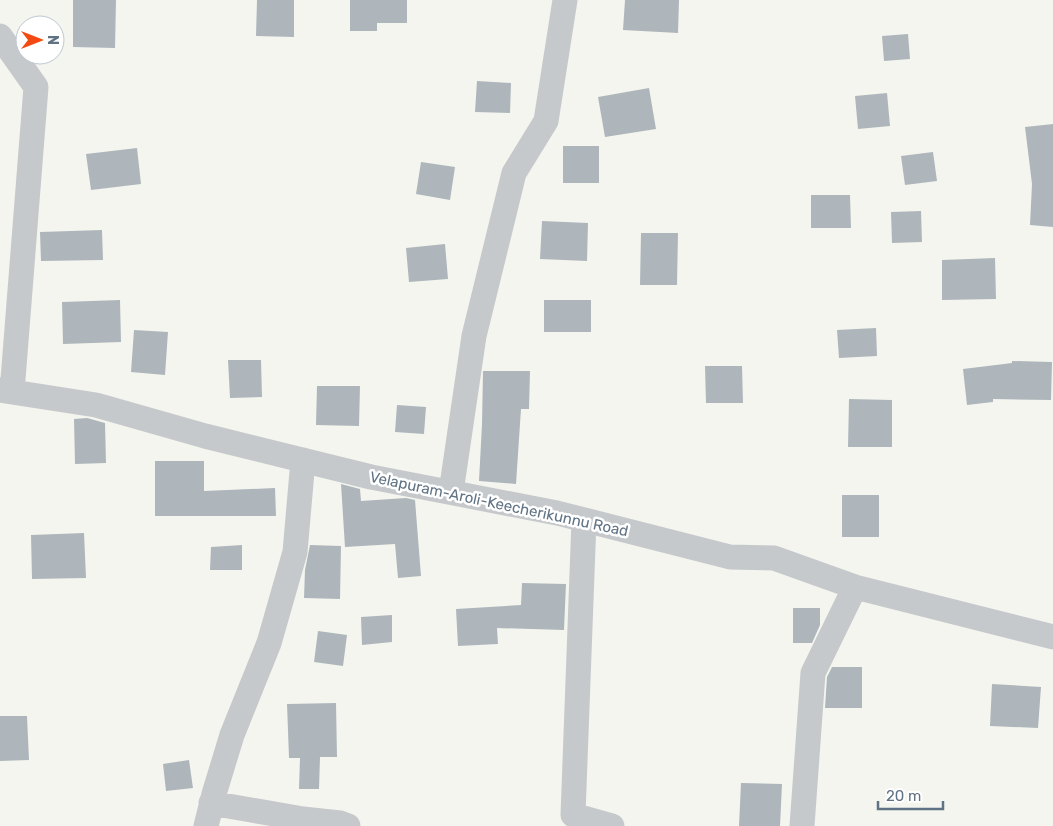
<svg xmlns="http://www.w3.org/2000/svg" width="1053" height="826" viewBox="0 0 1053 826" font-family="Rubik,sans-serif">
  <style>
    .building { fill: #aeb6bb }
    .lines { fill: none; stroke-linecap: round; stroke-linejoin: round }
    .minor { stroke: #c6c9cc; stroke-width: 25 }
    .labels { text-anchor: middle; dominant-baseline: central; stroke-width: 5; stroke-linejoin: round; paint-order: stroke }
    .street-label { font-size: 15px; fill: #607384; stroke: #fff }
  </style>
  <rect width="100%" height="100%" fill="#f4f5ef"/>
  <path class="building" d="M 73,0 L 116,0 L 115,48 L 73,47 Z
    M 257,0 L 294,0 L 294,37 L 256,36 Z
    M 350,0 L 407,0 L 407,23 L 377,23 L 377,31 L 350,31 Z
    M 625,0 L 679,0 L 678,33 L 623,30 Z
    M 908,34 L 910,59 L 884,61 L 882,36 Z
    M 477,81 L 511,83 L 510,113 L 475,112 Z
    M 649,88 L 656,129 L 605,137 L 598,97 Z
    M 887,93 L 890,126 L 858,129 L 855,96 Z
    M 1053,124 L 1053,227 L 1030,225 L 1032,184 L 1025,127 Z
    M 563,146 L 599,146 L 599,183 L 563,183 Z
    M 137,148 L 141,184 L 91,190 L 86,154 Z
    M 933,152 L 937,181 L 905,185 L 901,156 Z
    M 421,162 L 455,167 L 450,200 L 416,194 Z
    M 811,195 L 850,195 L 851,228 L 811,228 Z
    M 921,211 L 922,242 L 892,243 L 891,212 Z
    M 542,221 L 588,223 L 587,261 L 540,259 Z
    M 102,230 L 103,260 L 41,261 L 40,232 Z
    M 641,233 L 678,233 L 677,285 L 640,285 Z
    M 445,244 L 448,279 L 409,282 L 406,248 Z
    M 995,258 L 996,299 L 942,300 L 942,260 Z
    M 120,300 L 121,342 L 63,344 L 62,302 Z
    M 544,300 L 591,300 L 591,332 L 544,332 Z
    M 876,328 L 877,356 L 839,358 L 837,330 Z
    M 134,330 L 168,332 L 165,375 L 131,372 Z
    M 228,360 L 261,360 L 262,397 L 230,398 Z
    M 1012,361 L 1052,362 L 1051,400 L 993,399 L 993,402 L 967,405 L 963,369 L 1012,363 Z
    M 705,366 L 742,366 L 743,403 L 706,403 Z
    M 483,371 L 530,371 L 529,409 L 521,409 L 516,484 L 479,481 L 482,424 Z
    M 317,386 L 360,386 L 359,426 L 316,425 Z
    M 849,399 L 892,400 L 892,447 L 848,447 Z
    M 397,405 L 426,407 L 424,434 L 395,432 Z
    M 87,418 L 105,423 L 106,463 L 75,464 L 74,419 Z
    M 155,461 L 204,461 L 204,491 L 275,488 L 276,516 L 155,516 Z
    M 341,484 L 360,489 L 361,501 L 406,498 L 415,500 L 421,576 L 398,578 L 395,544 L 345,547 Z
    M 842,495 L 879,495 L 879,537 L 842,537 Z
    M 84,533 L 86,578 L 32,579 L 31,535 Z
    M 242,545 L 242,570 L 210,570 L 211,547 Z
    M 310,545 L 341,546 L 340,599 L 304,598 L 305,570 Z
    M 522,583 L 566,584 L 564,630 L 497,628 L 498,644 L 458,646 L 456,609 L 521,605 Z
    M 793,608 L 820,608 L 820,625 L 812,643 L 793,643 Z
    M 392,615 L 392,642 L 362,645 L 361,617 Z
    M 318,631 L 347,635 L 343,666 L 314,662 Z
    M 832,667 L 862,667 L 862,708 L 825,708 L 827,677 Z
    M 992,684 L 1041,687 L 1038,728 L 990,726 Z
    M 336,703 L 337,757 L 320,757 L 319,789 L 299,789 L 300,758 L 289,758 L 287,704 Z
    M 0,716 L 27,716 L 29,760 L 0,761 Z
    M 189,760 L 193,788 L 166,791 L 163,764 Z
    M 741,783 L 782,784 L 780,826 L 739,826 Z"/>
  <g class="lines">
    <path class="minor" d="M 0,36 L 36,87 L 12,392
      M 0,390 L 96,405 L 205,436 L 371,477 L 557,513 L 730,557 L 774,558 L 855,587 L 1053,637
      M 451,492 L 474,336 L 514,173 L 546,121 L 565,0
      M 584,520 L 573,815 L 612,826
      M 211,803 L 303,819 L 340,823 L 348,826
      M 206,826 L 214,794 L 232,735 L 269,643 L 295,552 L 303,460
      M 802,826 L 813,673 L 855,587"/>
  </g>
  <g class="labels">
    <g class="street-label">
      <text transform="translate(499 504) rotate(12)">Velapuram-Aroli-Keecherikunnu Road</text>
    </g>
  </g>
  <g transform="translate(40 40) rotate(90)"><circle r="24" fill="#ffffff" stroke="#bfc7ce"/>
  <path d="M0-4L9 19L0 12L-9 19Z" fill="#f44910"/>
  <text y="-8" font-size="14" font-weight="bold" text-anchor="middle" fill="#607384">N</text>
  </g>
  <path d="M878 801v8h65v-8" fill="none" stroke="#607384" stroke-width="2.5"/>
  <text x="886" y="801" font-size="15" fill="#607384" stroke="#ffffff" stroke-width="4" paint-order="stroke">20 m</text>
</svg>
